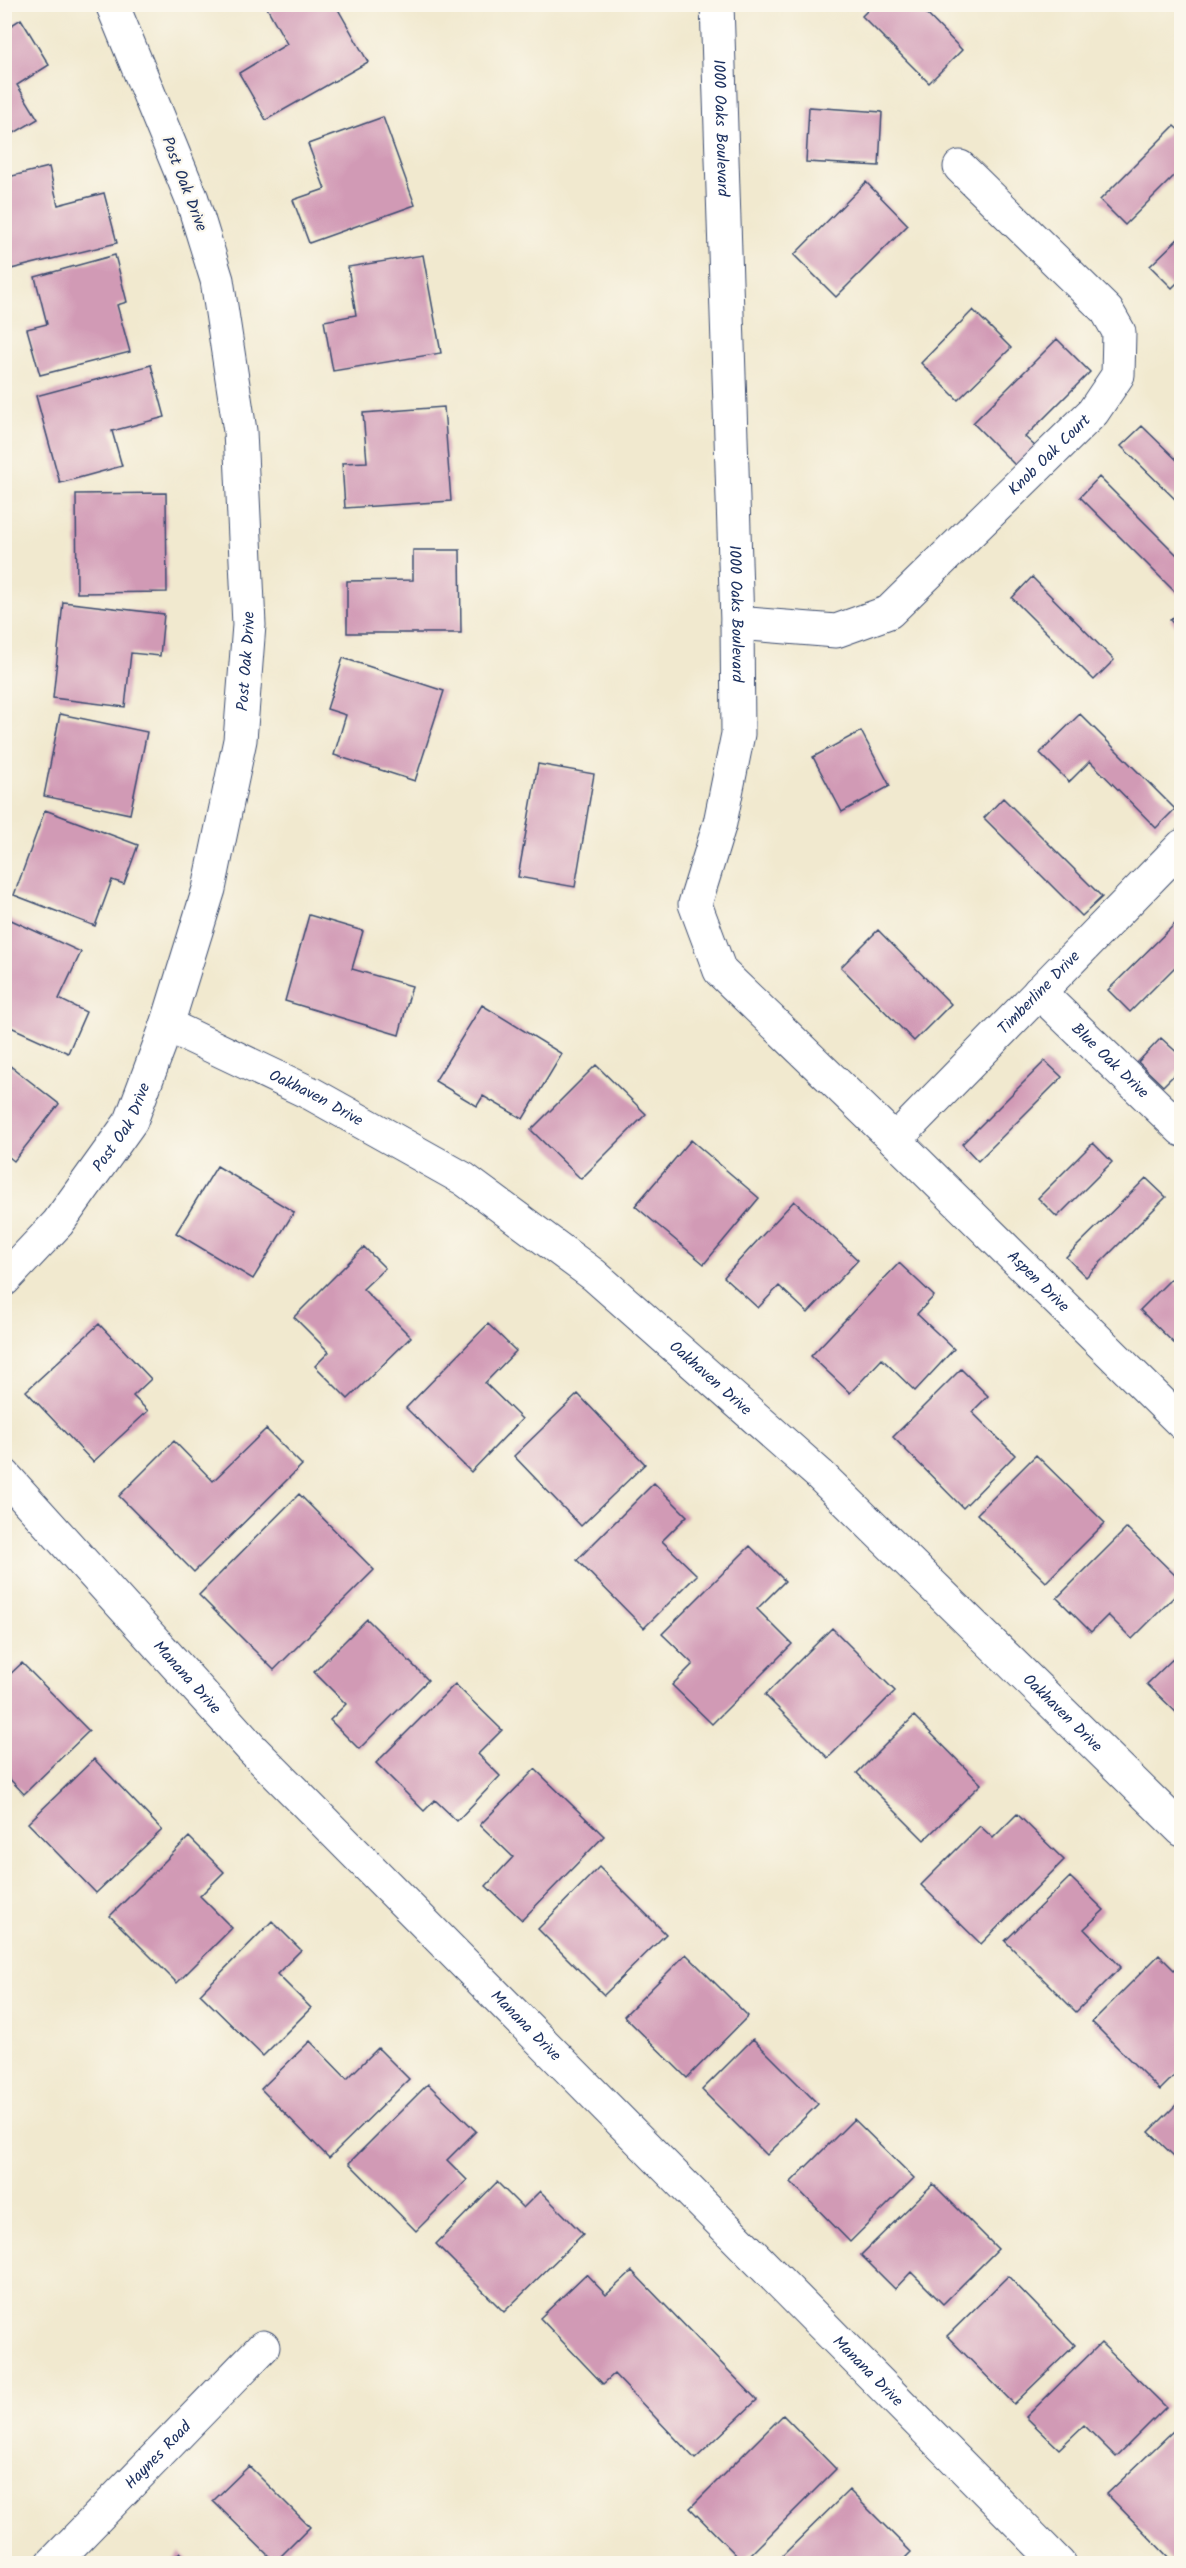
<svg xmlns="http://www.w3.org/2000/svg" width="1186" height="2568" viewBox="0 0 1186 2568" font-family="Kalam,sans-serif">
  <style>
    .building { fill: #d19ab5 }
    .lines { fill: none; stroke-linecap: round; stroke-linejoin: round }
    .minor-casing { stroke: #3b4b6f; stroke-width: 35 }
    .minor { stroke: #fff; stroke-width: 33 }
    .labels { text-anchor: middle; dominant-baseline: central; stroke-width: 4.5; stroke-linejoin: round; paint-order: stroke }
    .street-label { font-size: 16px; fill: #1b2f5e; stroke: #fbf7ec }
  </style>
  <rect width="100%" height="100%" fill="#fbf7ec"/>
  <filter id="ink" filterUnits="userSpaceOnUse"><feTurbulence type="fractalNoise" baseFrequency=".0167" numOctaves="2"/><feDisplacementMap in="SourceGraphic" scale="12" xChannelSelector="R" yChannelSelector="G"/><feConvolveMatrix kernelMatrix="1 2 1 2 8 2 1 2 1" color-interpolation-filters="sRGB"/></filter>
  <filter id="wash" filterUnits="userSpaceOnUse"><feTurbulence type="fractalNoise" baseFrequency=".008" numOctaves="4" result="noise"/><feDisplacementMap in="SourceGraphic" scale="24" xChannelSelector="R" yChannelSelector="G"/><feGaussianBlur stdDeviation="1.35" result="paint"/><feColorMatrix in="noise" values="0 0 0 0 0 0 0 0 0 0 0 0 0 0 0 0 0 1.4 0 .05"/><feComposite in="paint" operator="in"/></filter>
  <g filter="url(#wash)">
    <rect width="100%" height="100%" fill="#f1e9cf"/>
    <g id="blocks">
      <path class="building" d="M 269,4 L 335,4 L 368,62 L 266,120 L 239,73 L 287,44 L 266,6 Z
        M 874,4 L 917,4 L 962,50 L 929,83 L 862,16 Z
        M 21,19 L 49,65 L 17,85 L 38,119 L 4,139 L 4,30 Z
        M 809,107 L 882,112 L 879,166 L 806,162 Z
        M 383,117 L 415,205 L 309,243 L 293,200 L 325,189 L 308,144 Z
        M 1174,126 L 1182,133 L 1182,168 L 1125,225 L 1100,200 Z
        M 49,167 L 58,205 L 104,193 L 117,243 L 11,269 L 4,242 L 4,178 Z
        M 866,182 L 908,225 L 836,297 L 794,255 Z
        M 1182,235 L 1182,278 L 1172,288 L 1150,266 Z
        M 115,255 L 127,302 L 117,305 L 130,352 L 40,375 L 27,329 L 47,324 L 35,277 Z
        M 423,255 L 441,353 L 333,371 L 324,321 L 356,315 L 348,267 Z
        M 973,310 L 1011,348 L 958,400 L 921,363 Z
        M 1057,339 L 1090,372 L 1025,437 L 1037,448 L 1018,468 L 973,423 Z
        M 151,365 L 165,417 L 112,431 L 122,466 L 60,483 L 36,396 Z
        M 444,407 L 451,501 L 345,508 L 342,463 L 367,462 L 363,413 Z
        M 1142,426 L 1182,465 L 1182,506 L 1121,446 Z
        M 1099,477 L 1182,560 L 1182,589 L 1177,594 L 1080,497 Z
        M 166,493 L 167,592 L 77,593 L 76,494 Z
        M 413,550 L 460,550 L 461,633 L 347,633 L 347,581 L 413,580 Z
        M 1032,577 L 1114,660 L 1094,680 L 1012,598 Z
        M 63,602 L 164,614 L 160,656 L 131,653 L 125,707 L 53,698 Z
        M 1182,610 L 1182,632 L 1170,620 Z
        M 343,658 L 444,691 L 415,781 L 334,755 L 346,715 L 327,709 Z
        M 60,714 L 147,732 L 130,814 L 44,796 Z
        M 1080,714 L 1175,809 L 1156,828 L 1090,761 L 1069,782 L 1040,753 Z
        M 861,731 L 890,786 L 842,812 L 813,757 Z
        M 538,764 L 594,774 L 575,887 L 518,877 Z
        M 1003,798 L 1102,897 L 1082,916 L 984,818 Z
        M 45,810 L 138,845 L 124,884 L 112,880 L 95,926 L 14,895 Z
        M 309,915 L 363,931 L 352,969 L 412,986 L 399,1035 L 285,1001 Z
        M 1182,917 L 1182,960 L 1130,1012 L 1108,990 Z
        M 9,919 L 81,952 L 59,999 L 86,1012 L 68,1053 L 4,1024 L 4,930 Z
        M 878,930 L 951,1004 L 914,1041 L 841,967 Z
        M 482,1005 L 562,1054 L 523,1119 L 483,1096 L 477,1106 L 435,1081 Z
        M 1161,1038 L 1182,1057 L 1182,1067 L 1163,1086 L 1138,1062 Z
        M 4,1061 L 59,1104 L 14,1161 L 4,1153 Z
        M 1045,1061 L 1062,1077 L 978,1161 L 962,1144 Z
        M 596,1065 L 646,1114 L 581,1179 L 531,1130 Z
        M 691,1140 L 759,1198 L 704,1264 L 635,1206 Z
        M 1093,1143 L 1112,1162 L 1057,1217 L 1038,1198 Z
        M 217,1166 L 294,1212 L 253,1279 L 176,1233 Z
        M 1146,1178 L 1166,1197 L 1086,1277 L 1066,1257 Z
        M 794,1201 L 858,1260 L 808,1313 L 779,1286 L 758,1308 L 724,1277 Z
        M 364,1247 L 385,1268 L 363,1289 L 411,1337 L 348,1399 L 315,1366 L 329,1352 L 294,1317 Z
        M 899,1263 L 934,1296 L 917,1314 L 954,1349 L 915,1391 L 882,1359 L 850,1393 L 811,1356 Z
        M 1171,1279 L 1182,1290 L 1182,1351 L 1140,1310 Z
        M 99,1324 L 151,1379 L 133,1396 L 148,1411 L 93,1462 L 26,1391 Z
        M 488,1324 L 516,1351 L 485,1383 L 522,1419 L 471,1472 L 406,1408 Z
        M 961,1369 L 988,1396 L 972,1412 L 1015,1455 L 963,1508 L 893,1437 Z
        M 578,1394 L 645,1464 L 581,1526 L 514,1456 Z
        M 266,1429 L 302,1465 L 194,1572 L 119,1496 L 174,1441 L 213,1481 Z
        M 1036,1455 L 1105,1523 L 1046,1582 L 977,1514 Z
        M 654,1483 L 687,1516 L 662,1541 L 697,1575 L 644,1628 L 577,1560 Z
        M 299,1494 L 374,1570 L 274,1670 L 199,1595 Z
        M 1127,1528 L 1182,1582 L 1182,1589 L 1132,1639 L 1108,1615 L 1091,1632 L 1057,1598 Z
        M 750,1546 L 785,1581 L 757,1609 L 792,1644 L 712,1724 L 672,1685 L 693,1664 L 662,1634 Z
        M 367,1619 L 428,1680 L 359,1749 L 330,1720 L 346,1704 L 314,1672 Z
        M 832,1628 L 895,1691 L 828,1758 L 765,1695 Z
        M 1182,1650 L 1182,1718 L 1147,1684 Z
        M 22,1663 L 89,1731 L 24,1794 L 4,1773 L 4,1680 Z
        M 455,1684 L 502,1730 L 478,1754 L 500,1776 L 457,1821 L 435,1800 L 424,1811 L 376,1763 Z
        M 914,1716 L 981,1784 L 924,1840 L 857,1773 Z
        M 94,1759 L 162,1830 L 96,1893 L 28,1823 Z
        M 535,1769 L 604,1836 L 522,1920 L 486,1886 L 513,1857 L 480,1825 Z
        M 1017,1814 L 1064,1860 L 981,1944 L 921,1885 L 980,1826 L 993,1838 Z
        M 189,1837 L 224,1872 L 200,1896 L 232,1928 L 177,1983 L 110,1916 Z
        M 599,1867 L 666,1934 L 604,1995 L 538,1929 Z
        M 1070,1877 L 1104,1910 L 1084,1929 L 1121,1967 L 1076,2012 L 1005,1941 Z
        M 272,1921 L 301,1950 L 277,1974 L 311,2008 L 263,2056 L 200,1994 Z
        M 686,1954 L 748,2016 L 687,2078 L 624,2016 Z
        M 1159,1955 L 1182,1978 L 1182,2068 L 1160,2090 L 1092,2022 Z
        M 753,2039 L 818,2104 L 767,2155 L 702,2090 Z
        M 310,2041 L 347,2079 L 378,2048 L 409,2079 L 329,2158 L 261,2089 Z
        M 428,2084 L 476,2131 L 447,2160 L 467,2180 L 416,2231 L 349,2163 Z
        M 1182,2099 L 1182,2148 L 1174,2156 L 1149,2132 Z
        M 854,2119 L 914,2178 L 850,2242 L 791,2182 Z
        M 497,2182 L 523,2208 L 540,2191 L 583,2234 L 504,2312 L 436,2244 Z
        M 933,2184 L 998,2249 L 943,2304 L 911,2272 L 895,2289 L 861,2255 Z
        M 632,2271 L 757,2400 L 695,2459 L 614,2374 L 603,2384 L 540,2318 L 586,2274 L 606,2295 Z
        M 1008,2276 L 1075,2345 L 1014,2404 L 947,2336 Z
        M 1101,2343 L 1166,2407 L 1116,2457 L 1084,2425 L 1059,2449 L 1026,2417 Z
        M 783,2415 L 836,2469 L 743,2562 L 690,2508 Z
        M 1173,2431 L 1182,2441 L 1182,2564 L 1175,2564 L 1107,2494 Z
        M 249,2466 L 310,2527 L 275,2562 L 213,2501 Z
        M 849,2490 L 911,2552 L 899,2564 L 780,2564 L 777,2561 Z
        M 180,2552 L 192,2564 L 168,2564 Z"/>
    </g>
  </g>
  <g filter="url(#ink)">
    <use href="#blocks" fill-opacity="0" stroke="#3b4b6f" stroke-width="1.5"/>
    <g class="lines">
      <defs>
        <g id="minor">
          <path id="s1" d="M 717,4 L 737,623 L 738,734 L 720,823 L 695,904 L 720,971 L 895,1140 L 1182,1423"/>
          <path id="s2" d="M 737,623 L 836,631 L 889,612 L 1093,412 L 1118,375 L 1119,332 L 1107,311 L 960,167"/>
          <path id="s3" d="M 1039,992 L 1182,1130"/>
          <path id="s4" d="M 167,1025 L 312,1094 L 464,1179 L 594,1275 L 819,1474 L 1182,1830"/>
          <path id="s5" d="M 895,1140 L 1182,846"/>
          <path id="s6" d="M 4,1280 L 58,1223 L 131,1121 L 167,1025 L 209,889 L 240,740 L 249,625 L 240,431 L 217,280 L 192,199 L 112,4"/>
          <path id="s7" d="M 4,1475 L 252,1749 L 1059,2564"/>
          <path id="s8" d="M 52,2564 L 263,2347"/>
        </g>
      </defs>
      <use href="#minor" class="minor-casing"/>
      <use href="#minor" class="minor"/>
    </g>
  </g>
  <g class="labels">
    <g class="street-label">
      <text stroke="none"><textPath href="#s1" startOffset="124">1000 Oaks Boulevard</textPath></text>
      <text transform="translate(184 184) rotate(69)">Post Oak Drive</text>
      <text stroke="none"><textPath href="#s2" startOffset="380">Knob Oak Court</textPath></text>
      <text stroke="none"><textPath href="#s1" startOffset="610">1000 Oaks Boulevard</textPath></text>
      <text stroke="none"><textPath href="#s6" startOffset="680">Post Oak Drive</textPath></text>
      <text stroke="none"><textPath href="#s5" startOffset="206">Timberline Drive</textPath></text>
      <text stroke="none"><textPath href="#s3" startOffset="99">Blue Oak Drive</textPath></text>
      <text stroke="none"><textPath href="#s4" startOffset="166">Oakhaven Drive</textPath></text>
      <text stroke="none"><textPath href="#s6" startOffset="194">Post Oak Drive</textPath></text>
      <text stroke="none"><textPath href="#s1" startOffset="1422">Aspen Drive</textPath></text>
      <text stroke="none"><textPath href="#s4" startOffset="652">Oakhaven Drive</textPath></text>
      <text stroke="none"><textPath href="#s7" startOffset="273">Manana Drive</textPath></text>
      <text stroke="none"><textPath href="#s4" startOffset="1138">Oakhaven Drive</textPath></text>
      <text stroke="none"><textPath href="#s7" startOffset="759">Manana Drive</textPath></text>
      <text stroke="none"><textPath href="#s7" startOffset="1245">Manana Drive</textPath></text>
      <text stroke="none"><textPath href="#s8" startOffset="152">Haynes Road</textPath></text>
    </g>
  </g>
  <rect width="1186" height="2568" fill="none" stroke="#fbf7ec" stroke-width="24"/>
</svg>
